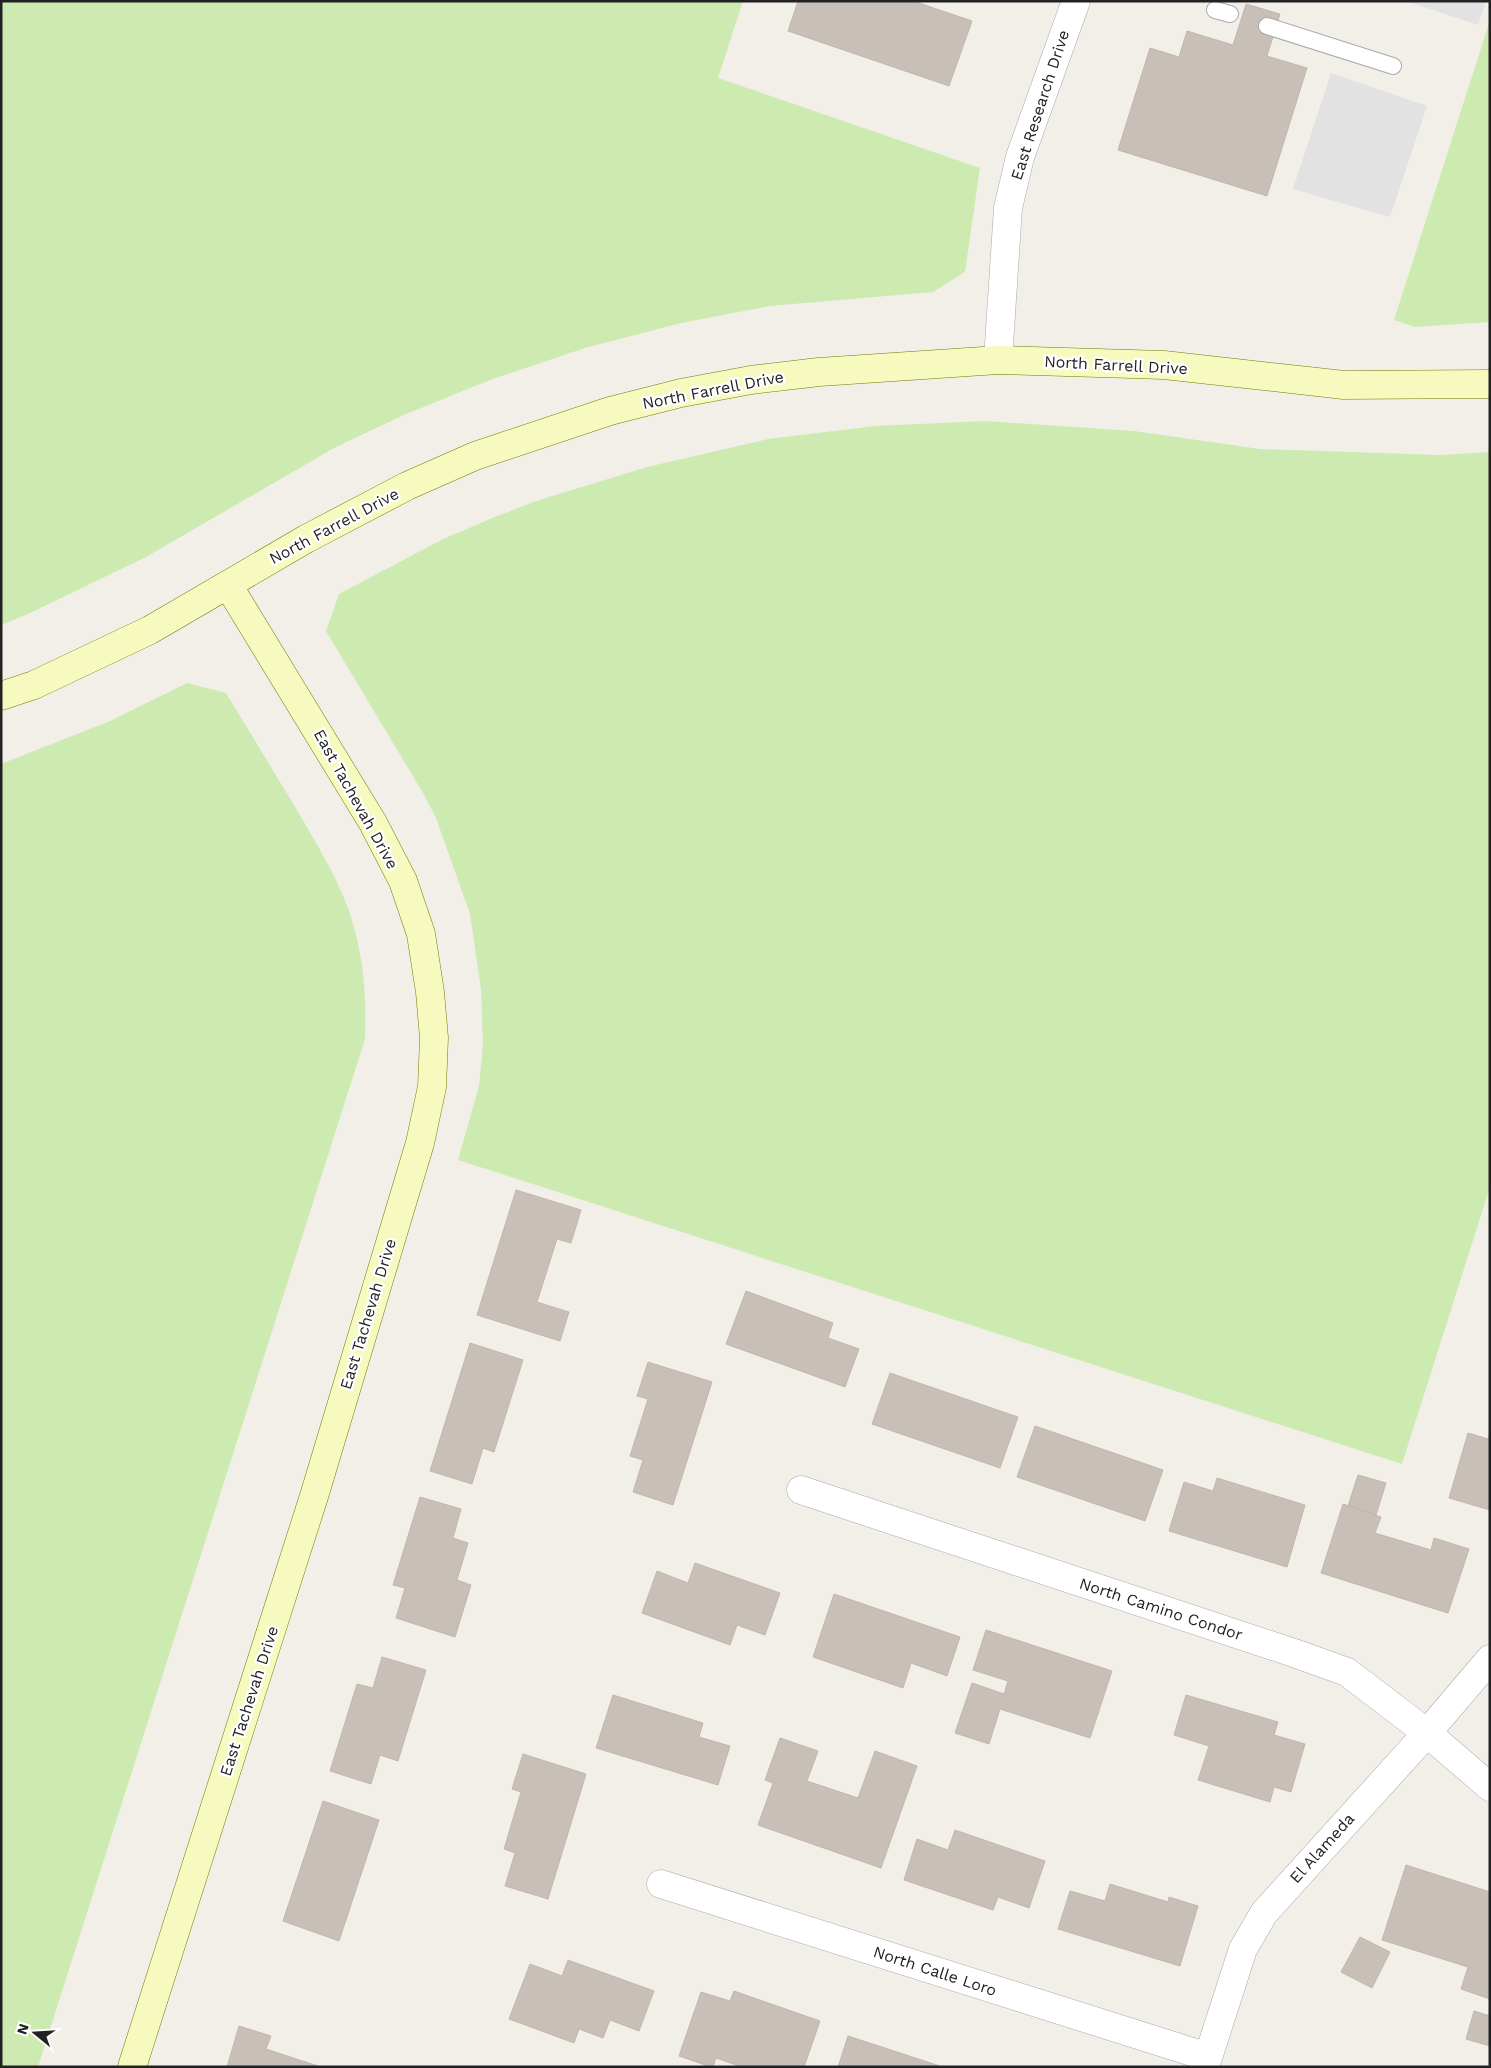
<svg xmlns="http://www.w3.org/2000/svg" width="1491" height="2068" viewBox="0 0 1491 2068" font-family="'Work Sans',sans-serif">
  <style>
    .grass { fill: #cdebb0 }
    .parking { fill: #e2e2e2 }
    .building { fill: #c7bfb8; stroke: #c4b6ab }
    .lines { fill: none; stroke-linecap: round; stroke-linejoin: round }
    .lane-casing { stroke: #a9a9a9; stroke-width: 18 }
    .street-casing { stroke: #a9a9a9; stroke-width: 29 }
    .secondary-casing { stroke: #707d05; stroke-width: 29 }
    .lane { stroke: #fff; stroke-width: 16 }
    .street { stroke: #fff; stroke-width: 28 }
    .secondary { stroke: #f7fabf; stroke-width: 28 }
    .labels { text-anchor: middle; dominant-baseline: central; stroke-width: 4.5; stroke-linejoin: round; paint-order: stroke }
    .street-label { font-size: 16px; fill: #222; stroke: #fff }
  </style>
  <rect width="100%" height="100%" fill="#f2efe9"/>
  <path class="grass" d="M 1,1 L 743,1 L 718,78 L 980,168 L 965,272 L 933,292 L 770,306 L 681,323 L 585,348 L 490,380 L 406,414 L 334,448 L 146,557 L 26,615 L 1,625 Z
    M 1490,20 L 1490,322 L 1415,327 L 1394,320 Z
    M 985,421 L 1134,431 L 1260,449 L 1440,455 L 1490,452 L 1490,1187 L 1402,1464 L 458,1160 L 479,1086 L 483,1045 L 481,989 L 470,914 L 436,818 L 423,793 L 326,631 L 339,594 L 443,539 L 495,517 L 536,501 L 647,467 L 768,439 L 875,426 Z
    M 187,683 L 226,693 C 248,729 269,764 291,800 C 312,836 335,872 349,911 C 363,952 367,996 365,1039 L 38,2067 L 1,2067 L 1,764 L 110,721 Z"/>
  <path class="parking" d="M 1406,1 L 1486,1 L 1478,25 Z
    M 1331,73 L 1427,106 L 1390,217 L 1293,189 Z"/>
  <path class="building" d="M 798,1 L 913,1 L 972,21 L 949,86 L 788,31 Z
    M 1246,4 L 1280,14 L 1267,56 L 1307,68 L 1267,196 L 1118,150 L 1150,48 L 1179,57 L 1187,31 L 1233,45 Z
    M 516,1190 L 581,1210 L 571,1243 L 557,1239 L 537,1302 L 569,1312 L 560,1341 L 477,1315 Z
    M 746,1291 L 833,1323 L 828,1338 L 859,1349 L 845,1387 L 726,1344 Z
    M 470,1343 L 523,1360 L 494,1452 L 483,1448 L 472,1484 L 430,1471 Z
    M 648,1362 L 712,1382 L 673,1505 L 633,1492 L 643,1460 L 630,1456 L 648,1399 L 637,1396 Z
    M 890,1373 L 1018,1417 L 1000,1468 L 872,1424 Z
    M 1035,1426 L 1163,1470 L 1145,1521 L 1017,1477 Z
    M 1468,1433 L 1488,1439 L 1490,1433 L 1490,1510 L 1449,1498 Z
    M 1358,1475 L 1386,1483 L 1376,1515 L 1348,1506 Z
    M 1217,1478 L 1305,1505 L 1287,1567 L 1169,1531 L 1184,1482 L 1213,1491 Z
    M 420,1497 L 461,1509 L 453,1538 L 468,1543 L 457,1580 L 471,1585 L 455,1637 L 396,1618 L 405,1588 L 393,1585 Z
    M 1343,1504 L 1381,1517 L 1375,1533 L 1431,1550 L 1434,1538 L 1469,1549 L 1448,1613 L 1321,1573 Z
    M 695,1563 L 780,1593 L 765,1635 L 737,1625 L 730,1645 L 642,1613 L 657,1571 L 688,1583 Z
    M 834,1594 L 960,1637 L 947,1676 L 911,1663 L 903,1688 L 813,1657 Z
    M 986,1630 L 1112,1671 L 1090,1738 L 1000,1709 L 989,1744 L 955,1733 L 972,1683 L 1004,1694 L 1008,1681 L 973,1670 Z
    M 382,1657 L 426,1670 L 398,1761 L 380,1755 L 371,1784 L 330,1771 L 357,1684 L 373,1688 Z
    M 613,1695 L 703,1723 L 699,1737 L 730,1746 L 718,1785 L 596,1748 Z
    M 1186,1695 L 1278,1722 L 1274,1735 L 1305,1744 L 1291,1792 L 1274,1787 L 1270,1802 L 1198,1780 L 1209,1746 L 1174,1735 Z
    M 780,1738 L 818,1751 L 807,1781 L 858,1798 L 875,1751 L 917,1766 L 881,1868 L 758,1825 L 773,1783 L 765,1780 Z
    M 523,1754 L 586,1774 L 548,1899 L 505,1886 L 515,1853 L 504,1849 L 521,1792 L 512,1789 Z
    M 323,1801 L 379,1820 L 339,1941 L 283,1921 Z
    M 955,1830 L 1045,1861 L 1029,1908 L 998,1897 L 993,1910 L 904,1880 L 917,1839 L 948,1850 Z
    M 1406,1865 L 1490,1892 L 1490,1999 L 1461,1989 L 1468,1967 L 1382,1940 Z
    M 1110,1884 L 1168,1902 L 1169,1897 L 1198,1906 L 1180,1966 L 1058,1929 L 1070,1891 L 1105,1901 Z
    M 1360,1937 L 1390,1952 L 1372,1988 L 1341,1972 Z
    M 568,1960 L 654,1991 L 639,2031 L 610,2020 L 603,2038 L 579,2029 L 574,2043 L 509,2019 L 530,1964 L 562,1976 Z
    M 734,1991 L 820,2021 L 804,2067 L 742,2067 L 716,2058 L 713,2067 L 711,2067 L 679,2056 L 701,1992 L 730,2001 Z
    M 1474,2011 L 1490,2016 L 1490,2046 L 1466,2039 Z
    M 239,2026 L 271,2036 L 266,2049 L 321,2067 L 227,2067 Z
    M 848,2036 L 943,2067 L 838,2067 Z"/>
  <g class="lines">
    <defs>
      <path id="lane" d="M 1215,10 L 1230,14
        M 1267,26 L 1393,66"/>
      <path id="street" d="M 998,360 L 1008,208 L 1020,157 L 1076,1
        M 801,1490 L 1294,1653 L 1347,1672 L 1427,1733 L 1490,1787
        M 661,1884 L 1208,2057
        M 1205,2067 L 1243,1949 L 1264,1913 L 1427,1733 L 1490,1659"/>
      <path id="secondary" d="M 1,696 L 34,685 L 150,630 L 306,539 L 407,486 L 475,456 L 610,411 L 681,393 L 751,380 L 819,372 L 998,360 L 1164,365 L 1344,385 L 1490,384
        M 132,2067 L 315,1493 L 420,1143 L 432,1087 L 434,1038 L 430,992 L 421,934 L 403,881 L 373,823 L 228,585"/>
    </defs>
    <use href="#lane" class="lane-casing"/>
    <use href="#street" class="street-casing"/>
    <use href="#secondary" class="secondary-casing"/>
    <use href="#lane" class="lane"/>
    <use href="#street" class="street"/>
    <use href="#secondary" class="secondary"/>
  </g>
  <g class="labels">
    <g class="street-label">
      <text transform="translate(1040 105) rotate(-72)">East Research Drive</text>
      <text transform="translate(1116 365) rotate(3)">North Farrell Drive</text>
      <text transform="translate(713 390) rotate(-11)">North Farrell Drive</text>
      <text transform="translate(334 526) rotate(-28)">North Farrell Drive</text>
      <text transform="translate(356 799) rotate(61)">East Tachevah Drive</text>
      <text transform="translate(368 1314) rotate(-73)">East Tachevah Drive</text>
      <text transform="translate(1161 1609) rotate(18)">North Camino Condor</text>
      <text transform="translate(249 1701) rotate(-72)">East Tachevah Drive</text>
      <text transform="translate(1322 1848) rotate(-48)">El Alameda</text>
      <text transform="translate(935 1971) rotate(18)">North Calle Loro</text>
    </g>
  </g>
  <rect width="1491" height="2068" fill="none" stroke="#222222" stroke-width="5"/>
  <g transform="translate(35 2033) rotate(288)" stroke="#ffffff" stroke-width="4" paint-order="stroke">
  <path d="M0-4L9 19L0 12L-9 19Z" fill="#222222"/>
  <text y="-8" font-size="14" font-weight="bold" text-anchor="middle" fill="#222222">N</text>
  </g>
</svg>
